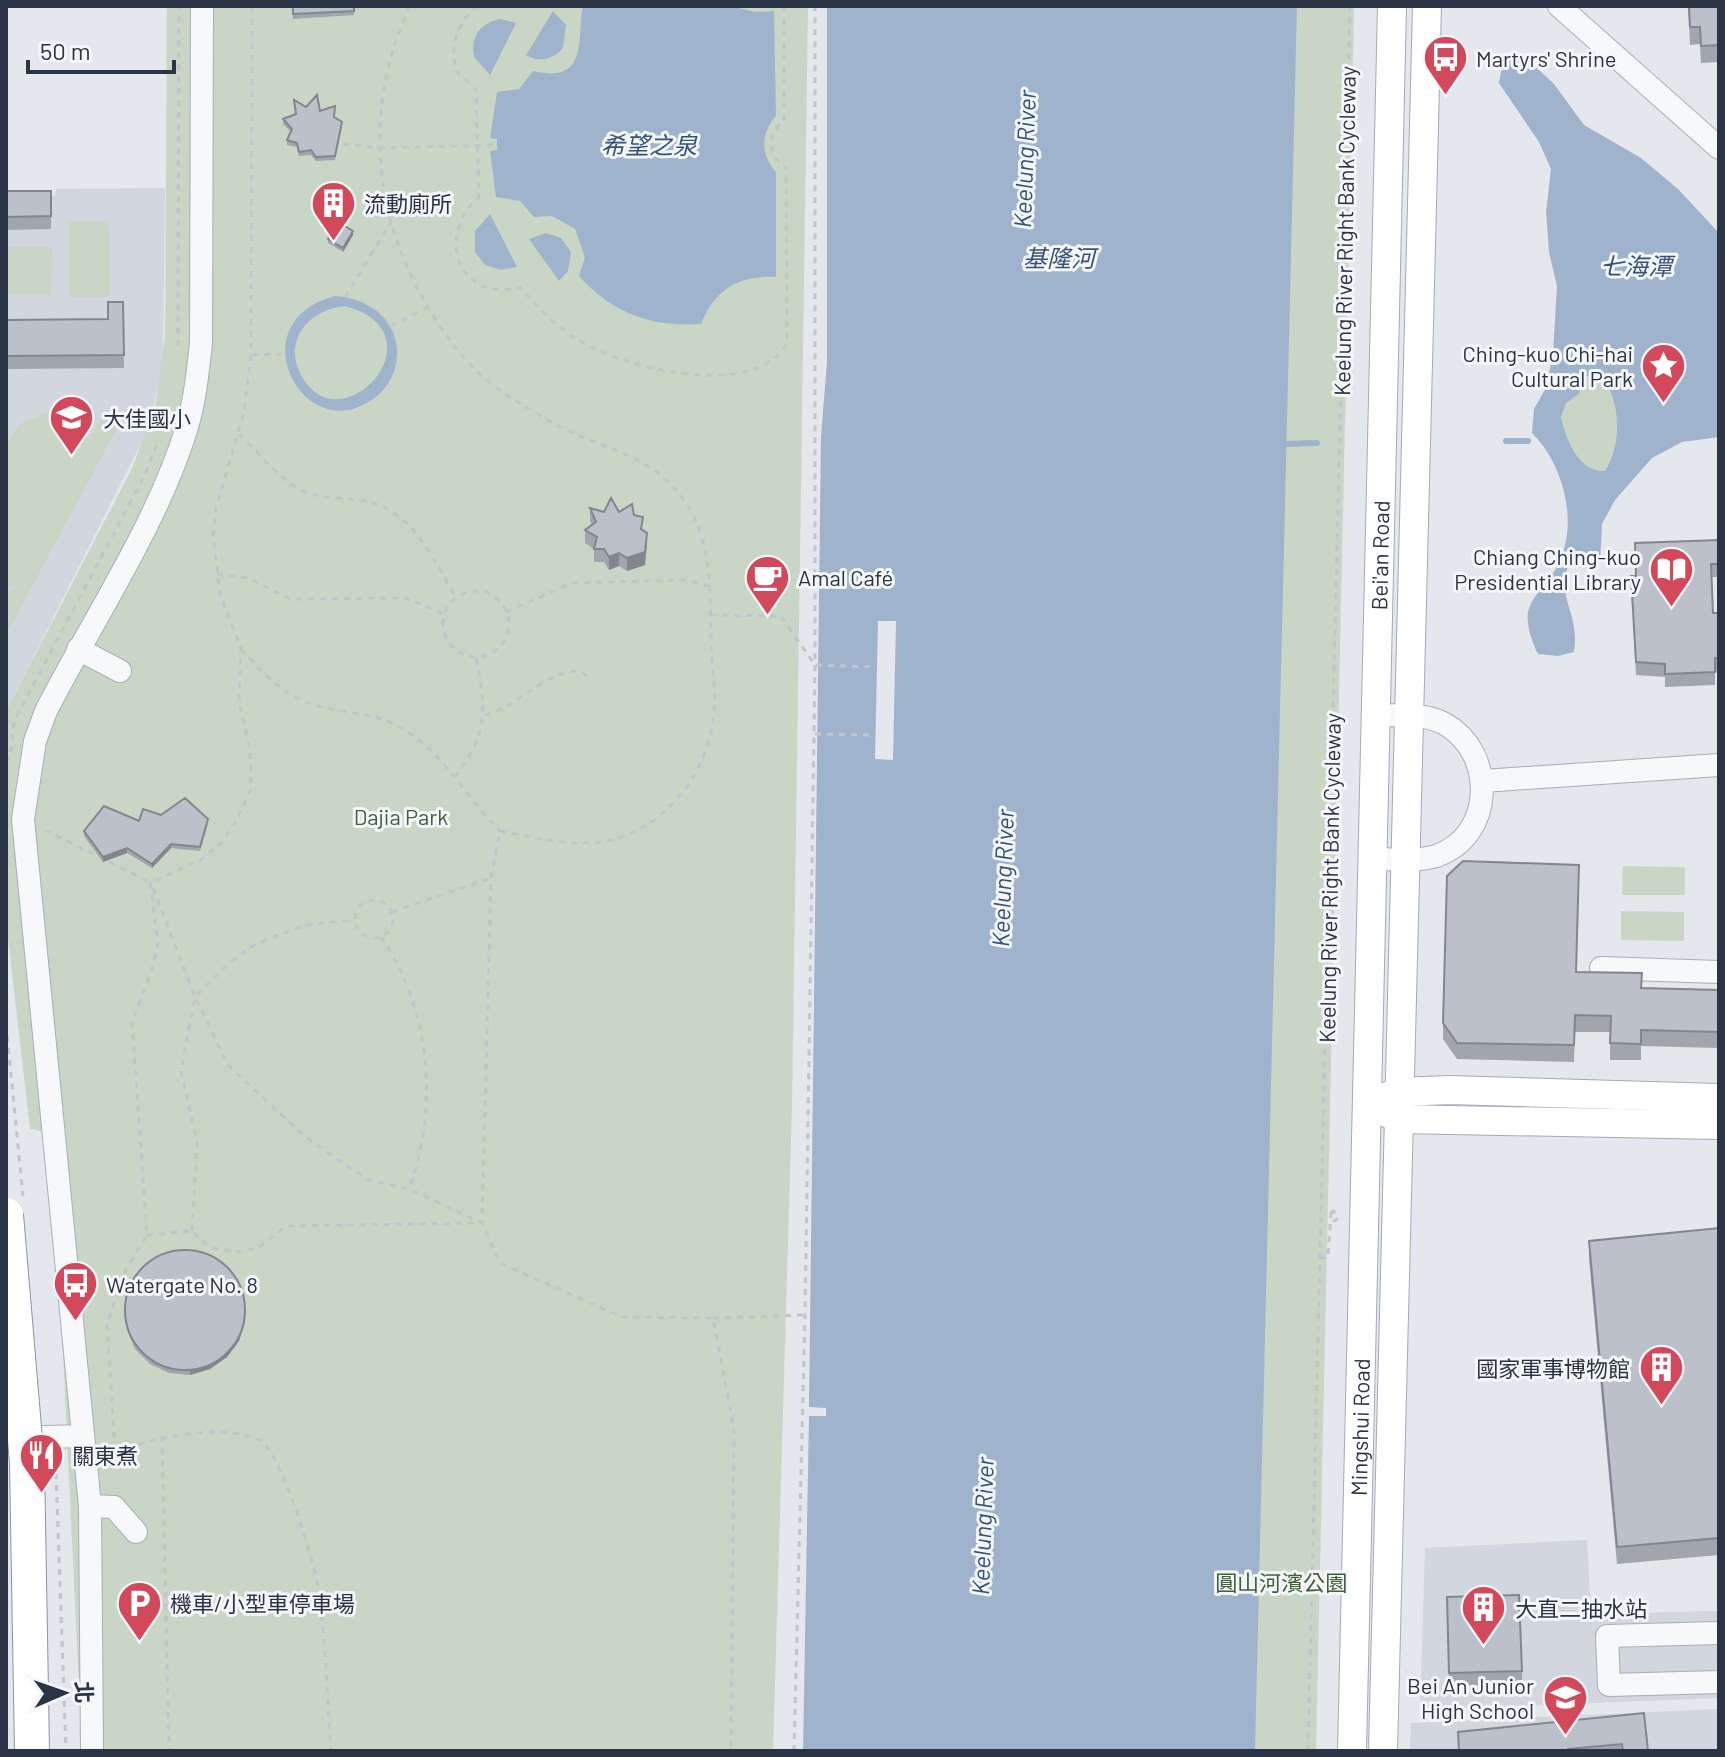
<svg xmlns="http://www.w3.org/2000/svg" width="1725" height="1757" viewBox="0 0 1725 1757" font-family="Barlow,'Noto Sans TC',sans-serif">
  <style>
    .built { fill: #d2d6de }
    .green { fill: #c9d6c5 }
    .water { fill: #9fb4cc; fill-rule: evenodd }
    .pier { fill: #e4e7ec }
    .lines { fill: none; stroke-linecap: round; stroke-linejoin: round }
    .stream { stroke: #9fb4cc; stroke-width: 6 }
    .minor-casing { stroke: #a9aeb7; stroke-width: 24 }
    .major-casing { stroke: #a3abb8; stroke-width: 30 }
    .path { stroke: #c2c5cb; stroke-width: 3; stroke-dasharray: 6 6; stroke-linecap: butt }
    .minor { stroke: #f7f8fa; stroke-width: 22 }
    .major { stroke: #fff; stroke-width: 28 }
    .highway-bridge-casing { stroke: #8b94a3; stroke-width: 36; stroke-linecap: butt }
    .highway-bridge { stroke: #fff; stroke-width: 34 }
    .wall { fill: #a1a5ae }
    .shaded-wall { fill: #83868d }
    .building { fill: #bbc0ca; stroke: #83868d; stroke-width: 2 }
    .labels { text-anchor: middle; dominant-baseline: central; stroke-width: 6; stroke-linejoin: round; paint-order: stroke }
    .poi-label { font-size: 22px; fill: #2b3445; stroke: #f4f6f9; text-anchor: start }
    .street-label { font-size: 22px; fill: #2b3445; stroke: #f4f6f9 }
    .park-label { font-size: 22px; fill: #3f6138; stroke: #f4f6f9 }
    .water-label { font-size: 24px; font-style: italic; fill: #34527a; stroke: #f4f6f9 }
  </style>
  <rect width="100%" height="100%" fill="#e4e7ec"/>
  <path class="built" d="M 165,188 L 163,365 L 148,430 L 6,711 L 6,198 L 55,196 L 56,189 Z
    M 1587,1540 L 1591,1614 L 1719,1611 L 1719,1698 L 1420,1710 L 1425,1548 Z
    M 1719,1709 L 1719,1751 L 1410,1751 L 1411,1723 Z"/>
  <path class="green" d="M 167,6 L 808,6 L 792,1105 L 773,1751 L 82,1751 L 56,1204 L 46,1132 L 30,1129 L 6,921 L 6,711 L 132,468 L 155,409 L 165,336 Z
    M 1280,6 L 1354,6 L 1316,1751 L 1239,1751 Z
    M 69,221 L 109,221 L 110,297 L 69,297 Z
    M 6,247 L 52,247 L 51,295 L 6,295 Z
    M 1592,374 L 1602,376 C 1621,403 1622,442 1605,471 C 1578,472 1566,440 1561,416 L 1566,403 L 1579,394 L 1583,379 Z
    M 49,412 L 75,421 L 89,439 L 105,413 L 121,421 L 6,635 L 6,600 L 13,586 L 6,587 L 6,445 L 21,423 Z
    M 1623,866 L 1685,867 L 1685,895 L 1622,895 Z
    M 1621,911 L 1684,912 L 1684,941 L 1621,940 Z"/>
  <path class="water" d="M 583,6 L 731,6 L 755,12 L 774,11 L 776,116 C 760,134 761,155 776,172 L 776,277 C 739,275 715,289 701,324 C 652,327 613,314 579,276 L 585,257 L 575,229 L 552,216 L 534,217 L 520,201 L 496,197 L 490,151 L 497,150 L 497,139 L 490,138 L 497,92 L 519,89 L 533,71 C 591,85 576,35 583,6 Z
    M 827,6 L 1297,6 L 1255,1751 L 803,1751 L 809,1416 L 826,1416 L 826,1408 L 809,1407 L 821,436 L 827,362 Z
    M 553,11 L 566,25 L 563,48 C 552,60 540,63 526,55 Z
    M 501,19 L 516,23 L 490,75 L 474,57 C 470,37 481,22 501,19 Z
    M 1526,58 L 1554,84 L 1584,125 L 1641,158 L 1678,189 L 1719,233 L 1719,437 L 1682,442 L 1652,458 L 1615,500 L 1602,524 L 1600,562 L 1591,569 L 1568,566 C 1557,602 1580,612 1574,652 L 1558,656 L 1538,654 C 1532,642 1526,625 1528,612 C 1531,597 1551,579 1558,565 C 1579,523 1564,465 1532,433 L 1534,409 L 1546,388 L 1553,354 L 1557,286 L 1549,252 L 1546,212 L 1551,169 L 1539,142 L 1499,83 L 1503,61 ZM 1592,374 L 1602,376 C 1621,403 1622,443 1605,471 C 1578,472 1566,439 1561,417 L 1566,403 L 1579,394 L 1583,379 Z
    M 490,214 L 517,267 L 501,270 L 485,265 L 475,252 L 475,231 Z
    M 546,233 L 561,238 L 571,252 L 568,271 L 559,281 L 529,239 Z
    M 335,296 C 373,298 406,327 395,368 C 391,382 382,394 370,401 C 301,446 238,321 335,296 ZM 345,306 C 446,333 339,451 300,373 C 283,338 311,309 345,306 Z"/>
  <path class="pier" d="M 878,621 L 896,621 L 893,760 L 875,759 Z"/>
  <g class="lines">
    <path class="stream" d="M 1506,441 L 1528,441
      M 1286,444 L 1317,443"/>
    <defs>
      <path id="minor" d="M 1559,6 L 1719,148
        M 78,649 L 120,671
        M 1483,781 L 1719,765
        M 1375,859 C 1395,859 1416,862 1436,856 C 1495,836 1496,753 1445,724 C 1425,713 1400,716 1378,715
        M 1601,968 L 1719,972
        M 6,1438 L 83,1436
        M 90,1506 L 114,1507 L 136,1532
        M 1719,1633 L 1607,1636 L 1609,1685 L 1719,1682
        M 92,1751 L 90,1506 L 23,819 L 35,741 L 46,711 C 92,621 158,523 187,427 C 195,400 198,371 201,343 L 202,6"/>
      <g id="major">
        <path d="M 1382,1098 L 1399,1092 L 1449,1090 L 1719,1098"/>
        <path d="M 1381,1110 L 1399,1119 L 1719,1125"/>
        <path id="s1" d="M 1352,1751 L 1392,6"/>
        <path d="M 1383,1751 L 1427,6"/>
      </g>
    </defs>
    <use href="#minor" class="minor-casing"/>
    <use href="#major" class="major-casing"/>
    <path class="path" d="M 410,6 C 361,110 373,226 437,321 C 451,343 467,364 488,381 C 506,396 528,408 548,420 C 602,452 658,451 692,513 C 713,553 710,600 711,643 C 712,668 717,697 713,721 C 705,781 654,841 590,843 C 559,844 530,837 500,831 L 491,878 L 482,1223 L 500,1263 L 622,1317 L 713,1318 L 734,1429 L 731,1751
      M 477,6 C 457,23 450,45 456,71 L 476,90 L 479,197 C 435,235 458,304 520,287 C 539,309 559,330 585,344 C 630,369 756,400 787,343 L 786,167 C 767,155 766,134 784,121 L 784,6
      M 343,144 L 378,148 L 497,145
      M 345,297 L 391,222
      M 391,326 L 428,307
      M 178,346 L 179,6
      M 252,355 L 284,354
      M 239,434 C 257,451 277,477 299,489 C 320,500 343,497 366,501 C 413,511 434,560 456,598
      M 217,574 L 248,578 L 290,599 L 405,598 L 444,614
      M443 624a33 33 0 1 1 66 0a33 33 0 1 1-66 0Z
      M 506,612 L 572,583 L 686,580 L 709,586
      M 710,615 L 781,616 L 815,665 L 876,667
      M 241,649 C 267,678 290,702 331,709 C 355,714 380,715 402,728 C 443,752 466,798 500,831
      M 485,715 C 521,706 541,672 580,671 L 587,676
      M 815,734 L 875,735
      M 6,763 L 11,753 L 14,721 L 145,475 L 159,439
      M 455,777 C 489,732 486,710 476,657
      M 45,830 L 149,882
      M 153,888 L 195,997 L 228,1065 L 304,1136 L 368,1180 L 409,1189 L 482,1223
      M355 919a19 19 0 1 1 38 0a19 19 0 1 1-38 0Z
      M 392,912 L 491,878
      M 381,937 C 431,1010 439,1107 409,1189
      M 6,1024 L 23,1196
      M 1331,1212 L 1334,1211 L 1334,1221 L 1339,1218
      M 192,1231 L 197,1141 L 181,1071 L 195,997 L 226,966 L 254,945 L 305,925 L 354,920
      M 147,1235 L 192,1231 L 209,1247 L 236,1252 L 258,1248 L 286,1226 L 479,1223
      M 1320,1258 L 1328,1258 L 1331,1212
      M 713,1318 L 805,1315
      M 162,1436 L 169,1751
      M 115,1452 C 155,1438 218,1422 259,1440 C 280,1449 314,1561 318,1586 C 326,1640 327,1696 331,1751
      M 105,1453 L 115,1452 L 107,1324 L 126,1269 L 147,1235 L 132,1022 L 152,970 L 158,942 L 150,883 L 200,860 L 221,843 L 235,823 L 251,789 L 250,749 L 239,702 L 241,649 L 220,594 L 213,535 L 216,508 L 244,412 L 251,355 L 252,6
      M 56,1473 L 66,1751
      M 794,1751 L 805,1315 L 815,665 L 815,6
      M 1308,1751 L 1350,6"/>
    <use href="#minor" class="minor"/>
    <use href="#major" class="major"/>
    <defs>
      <path id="highway-bridge" d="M 6,1215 L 27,1463 L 32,1751"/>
    </defs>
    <use href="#highway-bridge" class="highway-bridge-casing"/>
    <use href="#highway-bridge" class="highway-bridge"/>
  </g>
  <path class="wall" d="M 292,6 L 354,6 L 354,15 L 293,19 Z
    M 1688,6 L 1719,6 L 1719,62 L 1701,63 L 1700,44 L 1690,45 Z
    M 306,107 L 320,111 L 335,117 L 342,126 L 335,160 L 316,161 L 311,155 L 299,156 L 297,147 L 287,145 L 287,140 L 291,132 L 283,124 L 283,119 L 295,115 Z
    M 6,191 L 51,191 L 51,229 L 6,230 Z
    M 353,235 L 343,252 L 328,243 L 328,239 Z
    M 123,302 L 124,368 L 6,369 L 6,320 L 108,319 Z
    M 590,508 L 604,512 L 619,512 L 634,515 L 643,531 L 647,547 L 645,565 L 627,571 L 619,566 L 609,570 L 604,562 L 594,562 L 594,549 L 585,543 L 585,530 L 592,525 L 590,521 Z
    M 1719,540 L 1719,577 L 1712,577 L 1713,613 L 1719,613 L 1719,671 L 1715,672 L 1715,685 L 1665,687 L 1665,677 L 1636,675 L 1631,576 L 1636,576 Z
    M 161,815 L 208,824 L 200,851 L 171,848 L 152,868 L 127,853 L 103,862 L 84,836 L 84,831 L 139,821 Z
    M 1577,972 L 1641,988 L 1719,990 L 1719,1048 L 1641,1046 L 1641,1060 L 1610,1060 L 1610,1032 L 1575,1032 L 1574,1062 L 1457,1059 L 1443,1039 L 1443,1023 Z
    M 1719,1228 L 1719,1555 L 1617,1564 L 1589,1259 L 1589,1241 Z
    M 124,1312 L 245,1321 L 239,1341 L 227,1357 L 210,1369 L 190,1375 L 169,1373 L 150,1364 L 135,1349 L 127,1330 Z
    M 1447,1597 L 1522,1671 L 1522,1684 L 1449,1686 Z
    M 1644,1713 L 1648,1751 L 1458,1751 L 1458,1732 Z"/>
  <path class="shaded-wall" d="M 353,231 L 353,235 L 343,252 L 343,248 Z
    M 647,533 L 645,565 L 627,571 L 627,558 Z
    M 619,553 L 619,566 L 609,570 L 609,557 Z
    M 171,844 L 171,848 L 152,868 L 152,864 Z
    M 127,848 L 127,853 L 103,862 L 103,857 Z
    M 245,1316 L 245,1321 L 239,1341 L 227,1357 L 210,1369 L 190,1375 L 190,1370 Z"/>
  <path class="building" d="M 293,6 L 354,6 L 354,11 L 293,14 Z
    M 1689,6 L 1719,6 L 1719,45 L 1701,46 L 1700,27 L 1690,27 Z
    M 317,95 L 320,111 L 335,106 L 334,117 L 342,122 L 335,156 L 316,157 L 311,150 L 299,152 L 297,143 L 287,140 L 292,129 L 283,119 L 296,114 L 294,100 L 306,107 Z
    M 6,191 L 51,191 L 51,216 L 6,217 Z
    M 338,222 L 353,231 L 343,248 L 328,239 Z
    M 108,302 L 123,302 L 124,355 L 6,356 L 6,320 L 108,319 Z
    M 611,498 L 619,512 L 632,504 L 634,515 L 643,517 L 641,529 L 647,533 L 645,552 L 627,558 L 619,553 L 609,557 L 604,549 L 594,549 L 597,537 L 585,530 L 596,522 L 590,508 L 604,512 Z
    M 1719,540 L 1719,564 L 1711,564 L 1713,613 L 1719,613 L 1719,658 L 1715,658 L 1715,672 L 1665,674 L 1665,664 L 1636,662 L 1631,576 L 1636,576 L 1635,543 Z
    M 185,798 L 208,819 L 200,847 L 171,844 L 152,864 L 127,848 L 103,857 L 84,831 L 104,806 L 139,821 L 143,809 L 161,815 Z
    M 1463,861 L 1579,865 L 1576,972 L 1642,973 L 1641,988 L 1719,990 L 1719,1032 L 1641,1030 L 1641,1044 L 1610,1043 L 1611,1016 L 1575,1015 L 1574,1045 L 1457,1043 L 1443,1023 L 1447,876 Z
    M 1719,1228 L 1719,1538 L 1617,1547 L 1589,1241 Z
    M125 1310a60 60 0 1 1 120 0a60 60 0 1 1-120 0Z
    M 1519,1595 L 1522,1671 L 1449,1673 L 1447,1597 Z
    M 1644,1713 L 1648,1751 L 1623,1751 L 1622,1744 L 1568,1749 L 1568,1751 L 1459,1751 L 1458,1732 Z"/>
  <defs>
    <symbol id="bus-pin" viewBox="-11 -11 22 30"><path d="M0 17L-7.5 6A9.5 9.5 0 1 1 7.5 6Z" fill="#d1495b" stroke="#f4f6f9"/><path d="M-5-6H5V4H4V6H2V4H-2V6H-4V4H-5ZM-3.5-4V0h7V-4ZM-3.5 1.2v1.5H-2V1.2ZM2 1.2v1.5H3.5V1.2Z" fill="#fff"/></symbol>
    <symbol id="building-pin" viewBox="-11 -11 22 30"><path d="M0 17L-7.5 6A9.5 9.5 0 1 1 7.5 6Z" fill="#d1495b" stroke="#f4f6f9"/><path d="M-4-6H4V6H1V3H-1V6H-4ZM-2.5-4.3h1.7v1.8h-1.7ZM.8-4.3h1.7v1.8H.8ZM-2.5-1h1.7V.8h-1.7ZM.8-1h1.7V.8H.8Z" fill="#fff"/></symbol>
    <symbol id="sight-pin" viewBox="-11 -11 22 30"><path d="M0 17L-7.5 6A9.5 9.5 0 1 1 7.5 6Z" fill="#d1495b" stroke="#f4f6f9"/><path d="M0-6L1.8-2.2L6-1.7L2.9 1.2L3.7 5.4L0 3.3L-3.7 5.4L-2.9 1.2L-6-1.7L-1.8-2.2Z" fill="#fff"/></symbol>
    <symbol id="school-pin" viewBox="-11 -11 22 30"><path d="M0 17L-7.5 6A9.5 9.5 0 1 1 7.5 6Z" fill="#d1495b" stroke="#f4f6f9"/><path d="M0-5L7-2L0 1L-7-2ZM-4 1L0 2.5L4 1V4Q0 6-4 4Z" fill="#fff"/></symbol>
    <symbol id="library-pin" viewBox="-11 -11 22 30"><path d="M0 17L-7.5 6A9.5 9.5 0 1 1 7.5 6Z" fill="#d1495b" stroke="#f4f6f9"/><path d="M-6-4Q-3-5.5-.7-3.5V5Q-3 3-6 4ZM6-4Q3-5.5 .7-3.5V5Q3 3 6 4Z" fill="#fff"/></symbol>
    <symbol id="cafe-pin" viewBox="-11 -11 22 30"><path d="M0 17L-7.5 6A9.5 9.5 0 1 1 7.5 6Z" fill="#d1495b" stroke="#f4f6f9"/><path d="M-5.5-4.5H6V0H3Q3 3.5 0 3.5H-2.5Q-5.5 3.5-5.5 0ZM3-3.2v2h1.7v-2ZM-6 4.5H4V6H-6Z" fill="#fff"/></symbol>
    <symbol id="restaurant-pin" viewBox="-11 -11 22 30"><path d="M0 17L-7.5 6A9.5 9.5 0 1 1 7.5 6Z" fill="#d1495b" stroke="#f4f6f9"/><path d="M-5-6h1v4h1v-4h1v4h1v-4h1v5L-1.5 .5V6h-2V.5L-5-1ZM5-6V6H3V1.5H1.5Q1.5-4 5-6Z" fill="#fff"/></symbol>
    <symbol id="parking-pin" viewBox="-11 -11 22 30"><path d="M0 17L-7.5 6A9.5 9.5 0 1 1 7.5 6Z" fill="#d1495b" stroke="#f4f6f9"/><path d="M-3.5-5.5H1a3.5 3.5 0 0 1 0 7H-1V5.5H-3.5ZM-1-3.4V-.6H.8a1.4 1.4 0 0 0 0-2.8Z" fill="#fff"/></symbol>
  </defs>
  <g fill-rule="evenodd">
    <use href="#bus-pin" x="1420" y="32" width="51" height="69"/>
    <use href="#building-pin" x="308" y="178" width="51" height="69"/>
    <use href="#sight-pin" x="1638" y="340" width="51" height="69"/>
    <use href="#school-pin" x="46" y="392" width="51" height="69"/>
    <use href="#library-pin" x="1646" y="544" width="51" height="69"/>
    <use href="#cafe-pin" x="742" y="552" width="51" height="69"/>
    <use href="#bus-pin" x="50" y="1258" width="51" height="69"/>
    <use href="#building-pin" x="1636" y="1342" width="51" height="69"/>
    <use href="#restaurant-pin" x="16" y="1430" width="51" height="69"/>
    <use href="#parking-pin" x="114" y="1578" width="51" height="69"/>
    <use href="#building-pin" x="1458" y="1582" width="51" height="69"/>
    <use href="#school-pin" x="1540" y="1672" width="51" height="69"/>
  </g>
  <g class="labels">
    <g class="poi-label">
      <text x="1476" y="58">Martyrs' Shrine</text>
      <text x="364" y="203">流動廁所</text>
      <text x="1633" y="353" text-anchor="end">Ching-kuo Chi-hai<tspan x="1633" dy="25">Cultural Park</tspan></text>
      <text x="103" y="418">大佳國小</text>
      <text x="1641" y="556" text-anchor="end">Chiang Ching-kuo<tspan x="1641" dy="25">Presidential Library</tspan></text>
      <text x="798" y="577">Amal Café</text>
      <text x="106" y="1284">Watergate No. 8</text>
      <text x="1630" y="1368" text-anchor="end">國家軍事博物館</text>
      <text x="72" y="1455">關東煮</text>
      <text x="170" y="1603">機車/小型車停車場</text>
      <text x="1515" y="1608">大直二抽水站</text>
      <text x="1534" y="1685" text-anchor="end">Bei An Junior<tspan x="1534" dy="25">High School</tspan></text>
    </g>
    <g class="street-label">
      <text transform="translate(1344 231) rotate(-89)">Keelung River Right Bank Cycleway</text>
      <text stroke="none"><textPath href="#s1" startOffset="1196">Bei'an Road</textPath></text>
      <text transform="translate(1329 878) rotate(-89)">Keelung River Right Bank Cycleway</text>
      <text stroke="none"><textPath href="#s1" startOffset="324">Mingshui Road</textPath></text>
    </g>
    <g class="park-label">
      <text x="401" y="816">Dajia Park</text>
      <text x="1281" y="1582">圓山河濱公園</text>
    </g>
    <g class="water-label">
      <text x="649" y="144">希望之泉</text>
      <text transform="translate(1024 159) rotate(-88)">Keelung River</text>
      <text x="1059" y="257">基隆河</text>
      <text x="1636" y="265">七海潭</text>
      <text transform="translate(1002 878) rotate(-88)">Keelung River</text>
      <text transform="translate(982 1526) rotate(-88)">Keelung River</text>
    </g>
  </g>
  <rect width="1725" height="1757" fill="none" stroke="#2b3445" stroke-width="16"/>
  <g transform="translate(64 1693) rotate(88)" stroke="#f4f6f9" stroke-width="6" paint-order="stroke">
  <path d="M0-6L14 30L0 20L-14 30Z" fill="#2b3445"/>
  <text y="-12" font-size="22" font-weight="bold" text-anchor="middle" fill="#2b3445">北</text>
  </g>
  <path d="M28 60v12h146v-12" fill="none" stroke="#2b3445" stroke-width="4"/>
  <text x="40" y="60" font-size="24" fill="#2b3445" stroke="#f4f6f9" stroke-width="6" paint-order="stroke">50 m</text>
</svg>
